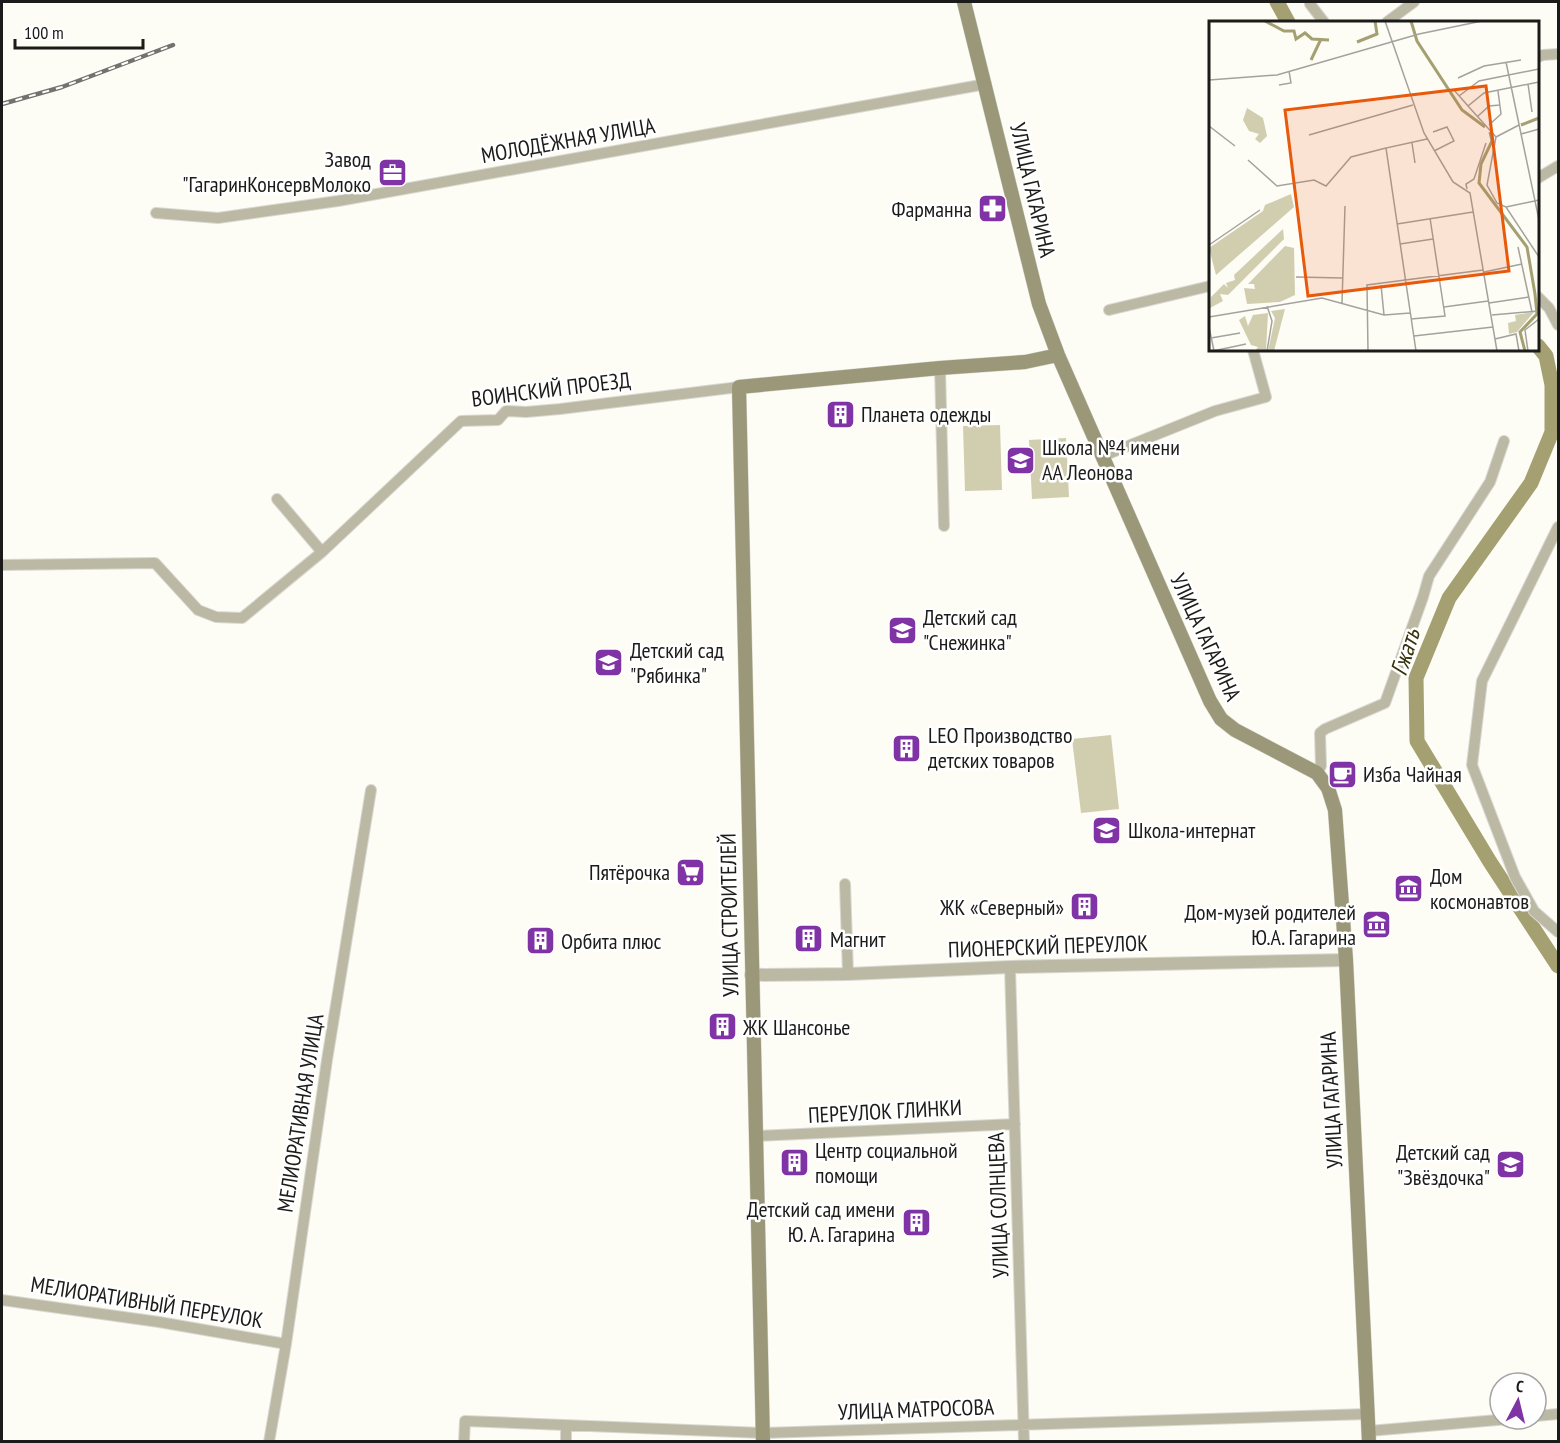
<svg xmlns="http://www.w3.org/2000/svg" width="1560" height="1443" viewBox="0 0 1560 1443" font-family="'PT Sans Narrow',sans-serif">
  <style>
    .green { fill: #d1ceb0 }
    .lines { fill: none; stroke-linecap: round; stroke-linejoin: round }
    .river { stroke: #a5a072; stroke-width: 15 }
    .minor-casing { stroke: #d9d8d2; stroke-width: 12 }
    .tertiary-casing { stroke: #d9d8d2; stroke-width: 14 }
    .secondary-casing { stroke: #d9d8d2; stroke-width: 15 }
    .minor { stroke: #bbb9a4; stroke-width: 10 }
    .tertiary { stroke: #bbb9a4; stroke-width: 12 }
    .secondary { stroke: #9b987a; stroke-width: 14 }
    .rail-casing { stroke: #72726e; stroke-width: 4.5 }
    .rail { stroke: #fff; stroke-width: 2; stroke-dasharray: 7; stroke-linecap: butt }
    .labels { text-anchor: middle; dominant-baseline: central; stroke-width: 5; stroke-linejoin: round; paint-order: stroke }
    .street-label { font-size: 22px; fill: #1b1b19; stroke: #fff }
    .poi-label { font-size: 22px; fill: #1b1b19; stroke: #fff; text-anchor: start }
    .water-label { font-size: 24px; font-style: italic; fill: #36320b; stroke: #fff }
    .inset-river { fill: none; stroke: #a5a072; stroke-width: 3 }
    .inset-road { fill: none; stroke: #a3a29d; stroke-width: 1.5 }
    .view { fill: #e8590c; fill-opacity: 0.15; stroke: #e8590c; stroke-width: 3 }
    .inset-edge { fill: none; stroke: #1b1b19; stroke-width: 3 }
  </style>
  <rect width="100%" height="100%" fill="#fdfcf5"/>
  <path class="green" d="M 1000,425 L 1002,490 L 965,491 L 963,426 Z
    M 1066,438 L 1069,497 L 1032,499 L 1029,440 Z
    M 1111,735 L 1119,809 L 1081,813 L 1072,739 Z"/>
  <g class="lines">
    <path class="river" d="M 1277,2 L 1288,22
      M 1538,346 L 1546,356 L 1552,385 L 1552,432 L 1531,483 L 1449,598 L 1416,678 L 1417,741 L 1490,862 L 1558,966"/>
    <defs>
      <path id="minor" d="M 1310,4 L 1324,22
        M 1387,22 L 1414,2
        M 1538,57 L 1543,55 L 1558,54
        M 1538,178 L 1558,166
        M 156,213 L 218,218 L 338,201 L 986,84
        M 1538,297 L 1549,308 L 1558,325
        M 1109,310 L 1210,286
        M 940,368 L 944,526
        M 1103,456 L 1215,411 L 1266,397 L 1253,350
        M 277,499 L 322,552
        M 1558,527 L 1482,681 L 1472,765 L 1515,877 L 1534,911 L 1558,932
        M 2,565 L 155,563 L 198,610 L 216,617 L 242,618 L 322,552 L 461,421 L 498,420 L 506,411 L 526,412 L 560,409 L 739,387
        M 1317,773 L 1321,766 L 1320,733 L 1325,729 L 1385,703 L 1423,597 L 1429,576 L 1490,482 L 1504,441
        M 845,884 L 848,974
        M 1010,967 L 1024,1442
        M 756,1136 L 1015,1124
        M 2,1300 L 159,1322 L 286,1344
        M 1536,1416 L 1558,1414
        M 1369,1431 L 1509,1419
        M 269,1442 L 286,1344 L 327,1060 L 371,790
        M 464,1442 L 465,1421 L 763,1433 L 1368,1414
        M 566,1442 L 566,1426"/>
      <path id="tertiary" d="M 751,975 L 848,974 L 1010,967 L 1346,960"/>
      <path id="secondary" d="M 964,2 L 1039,304 L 1058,355 L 1210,701 L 1221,719 L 1235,730 L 1317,773 L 1328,788 L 1335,810 L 1346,960 L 1369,1442
        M 763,1442 L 739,387 L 940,368 L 1025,362 L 1058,355"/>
    </defs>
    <use href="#minor" class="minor-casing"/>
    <use href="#tertiary" class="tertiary-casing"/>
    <use href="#secondary" class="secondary-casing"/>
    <use href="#minor" class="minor"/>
    <use href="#tertiary" class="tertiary"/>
    <use href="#secondary" class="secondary"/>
    <defs>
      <path id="rail" d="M 2,104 L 62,87 L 173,45"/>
    </defs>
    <use href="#rail" class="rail-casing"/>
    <use href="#rail" class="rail"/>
  </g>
  <defs>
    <symbol id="office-square" viewBox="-11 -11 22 22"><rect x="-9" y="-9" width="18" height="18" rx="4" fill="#8033a4" stroke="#fff"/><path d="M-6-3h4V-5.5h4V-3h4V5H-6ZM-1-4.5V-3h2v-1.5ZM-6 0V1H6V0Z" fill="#fff"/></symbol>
    <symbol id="pharmacy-square" viewBox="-11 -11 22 22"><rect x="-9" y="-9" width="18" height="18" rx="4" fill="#8033a4" stroke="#fff"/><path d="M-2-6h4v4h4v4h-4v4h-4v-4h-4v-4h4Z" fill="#fff"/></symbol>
    <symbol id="building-square" viewBox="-11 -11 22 22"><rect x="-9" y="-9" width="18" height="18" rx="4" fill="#8033a4" stroke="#fff"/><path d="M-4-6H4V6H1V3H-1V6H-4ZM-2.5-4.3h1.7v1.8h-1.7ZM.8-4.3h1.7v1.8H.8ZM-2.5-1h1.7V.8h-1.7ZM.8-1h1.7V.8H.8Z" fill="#fff"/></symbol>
    <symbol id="school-square" viewBox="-11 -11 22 22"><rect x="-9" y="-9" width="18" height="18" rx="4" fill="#8033a4" stroke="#fff"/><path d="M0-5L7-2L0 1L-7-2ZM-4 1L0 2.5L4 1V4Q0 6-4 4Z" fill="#fff"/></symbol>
    <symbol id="cafe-square" viewBox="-11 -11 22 22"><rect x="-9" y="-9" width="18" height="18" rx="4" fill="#8033a4" stroke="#fff"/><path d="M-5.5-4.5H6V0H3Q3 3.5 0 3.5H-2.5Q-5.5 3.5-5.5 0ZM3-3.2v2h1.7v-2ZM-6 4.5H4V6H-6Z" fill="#fff"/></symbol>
    <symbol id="supermarket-square" viewBox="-11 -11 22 22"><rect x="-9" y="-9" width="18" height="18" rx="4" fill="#8033a4" stroke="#fff"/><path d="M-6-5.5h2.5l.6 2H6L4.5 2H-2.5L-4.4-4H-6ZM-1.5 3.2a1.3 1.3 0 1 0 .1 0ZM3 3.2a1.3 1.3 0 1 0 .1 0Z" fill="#fff"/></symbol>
    <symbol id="museum-square" viewBox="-11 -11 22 22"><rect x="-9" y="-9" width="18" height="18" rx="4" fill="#8033a4" stroke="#fff"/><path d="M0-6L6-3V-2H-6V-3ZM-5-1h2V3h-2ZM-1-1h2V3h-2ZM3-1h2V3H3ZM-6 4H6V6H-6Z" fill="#fff"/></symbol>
  </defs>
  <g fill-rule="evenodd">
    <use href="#office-square" x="376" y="156" width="33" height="33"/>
    <use href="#pharmacy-square" x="976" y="192" width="33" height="33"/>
    <use href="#building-square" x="824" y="398" width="33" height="33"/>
    <use href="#school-square" x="1004" y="444" width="33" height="33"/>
    <use href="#school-square" x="886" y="614" width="33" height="33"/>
    <use href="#school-square" x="592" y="646" width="33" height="33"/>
    <use href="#building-square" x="890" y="732" width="33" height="33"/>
    <use href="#cafe-square" x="1326" y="758" width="33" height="33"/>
    <use href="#school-square" x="1090" y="814" width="33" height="33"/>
    <use href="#supermarket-square" x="674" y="856" width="33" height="33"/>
    <use href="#museum-square" x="1392" y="872" width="33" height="33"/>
    <use href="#building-square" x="1068" y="890" width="33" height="33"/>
    <use href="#museum-square" x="1360" y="908" width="33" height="33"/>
    <use href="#building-square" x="792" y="922" width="33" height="33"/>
    <use href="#building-square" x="524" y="924" width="33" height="33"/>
    <use href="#building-square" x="706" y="1010" width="33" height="33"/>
    <use href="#building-square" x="778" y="1146" width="33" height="33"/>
    <use href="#school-square" x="1494" y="1148" width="33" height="33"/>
    <use href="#building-square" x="900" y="1206" width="33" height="33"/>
  </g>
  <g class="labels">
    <g class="street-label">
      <text transform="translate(568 140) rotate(-10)">МОЛОДЁЖНАЯ УЛИЦА</text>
      <text transform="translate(1033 190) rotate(77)">УЛИЦА ГАГАРИНА</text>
      <text transform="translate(551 389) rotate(-7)">ВОИНСКИЙ ПРОЕЗД</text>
      <text transform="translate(1206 637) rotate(65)">УЛИЦА ГАГАРИНА</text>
      <text transform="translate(729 915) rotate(-91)">УЛИЦА СТРОИТЕЛЕЙ</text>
      <text transform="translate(1048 946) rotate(-2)">ПИОНЕРСКИЙ ПЕРЕУЛОК</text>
      <text transform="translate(1331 1100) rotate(-93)">УЛИЦА ГАГАРИНА</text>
      <text transform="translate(885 1111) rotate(-3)">ПЕРЕУЛОК ГЛИНКИ</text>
      <text transform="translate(300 1113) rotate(-81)">МЕЛИОРАТИВНАЯ УЛИЦА</text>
      <text transform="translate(998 1205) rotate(-92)">УЛИЦА СОЛНЦЕВА</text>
      <text transform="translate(147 1302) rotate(9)">МЕЛИОРАТИВНЫЙ ПЕРЕУЛОК</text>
      <text transform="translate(916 1409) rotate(-2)">УЛИЦА МАТРОСОВА</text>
    </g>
    <g class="poi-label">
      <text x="371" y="159" text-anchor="end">Завод<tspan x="371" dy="25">"ГагаринКонсервМолоко</tspan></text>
      <text x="972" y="209" text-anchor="end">Фарманна</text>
      <text x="861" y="414">Планета одежды</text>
      <text x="1042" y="447">Школа №4 имени<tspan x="1042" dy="25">АА Леонова</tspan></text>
      <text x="923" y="617">Детский сад<tspan x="923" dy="25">"Снежинка"</tspan></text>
      <text x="630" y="650">Детский сад<tspan x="630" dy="25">"Рябинка"</tspan></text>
      <text x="928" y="735">LEO Производство<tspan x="928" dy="25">детских товаров</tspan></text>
      <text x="1363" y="774">Изба Чайная</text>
      <text x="1128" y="830">Школа-интернат</text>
      <text x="670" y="872" text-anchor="end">Пятёрочка</text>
      <text x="1430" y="876">Дом<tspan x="1430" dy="25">космонавтов</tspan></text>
      <text x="1064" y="907" text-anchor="end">ЖК «Северный»</text>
      <text x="1356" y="912" text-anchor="end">Дом-музей родителей<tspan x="1356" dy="25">Ю.А. Гагарина</tspan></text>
      <text x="830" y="939">Магнит</text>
      <text x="561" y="941">Орбита плюс</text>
      <text x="743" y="1027">ЖК Шансонье</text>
      <text x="815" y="1150">Центр социальной<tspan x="815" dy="25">помощи</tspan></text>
      <text x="1490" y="1152" text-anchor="end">Детский сад<tspan x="1490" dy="25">"Звёздочка"</tspan></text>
      <text x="895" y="1209" text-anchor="end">Детский сад имени<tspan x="895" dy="25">Ю. А. Гагарина</tspan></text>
    </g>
    <g class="water-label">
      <text transform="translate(1405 652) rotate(-72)">Гжать</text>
    </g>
  </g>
  <g transform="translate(1209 21)">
    <rect width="330" height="330" fill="#fdfcf5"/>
    <path d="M 38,87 L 54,97 L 58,115 L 51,122 L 46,118 L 50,113 L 40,110 L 34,99 ZM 82,173 L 85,186 L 7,254 L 0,227 L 54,190 L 56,184 ZM 74,208 L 75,218 L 19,274 L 11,273 L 14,280 L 1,287 L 2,276 L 15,263 L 19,267 L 17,262 L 26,259 L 25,254 ZM 76,225 L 85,227 L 86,274 L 71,281 L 38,283 L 35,267 L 46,268 L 45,263 L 39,263 ZM 76,288 L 65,330 L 59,330 L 66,297 L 62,290 ZM 59,292 L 57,330 L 46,330 L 49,326 L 42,324 L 30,299 L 36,295 L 39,305 L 44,294 Z" fill="#d1ceb0"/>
    <path d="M 325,291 L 308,311 L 300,313 L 299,302 L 307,300 L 306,294 Z" fill="#d1ceb0"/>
    <path class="inset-river" d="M 56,0 L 75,10 L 85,10 L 87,18 L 96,12 L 103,18 L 120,19M 202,0 L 208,20 L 253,89 L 276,106M 148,21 L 168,13 L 166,0M 102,39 L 112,18M 312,104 L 330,97M 281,111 L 283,120 L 272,143 L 270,162 L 318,226 L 326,273 L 328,293 L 311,311 L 316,330"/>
    <path class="inset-road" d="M 176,0 L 215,112 L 244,161 L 261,172 L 288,330M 297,41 L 330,199M 249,57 L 275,45 L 312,39M 0,59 L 68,54 L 210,13 L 273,0M 319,63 L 323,91M 70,64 L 82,62 L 80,50M 245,69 L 259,85 L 275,72 L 330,61M 250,75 L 270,60 L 330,48M 259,85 L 287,116 L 278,164 L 288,182 L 297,186 L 330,236M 268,96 L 280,85 L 291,84M 280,104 L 292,93 L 289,70M 0,105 L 26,125M 224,111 L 238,106 L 245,120 L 225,130M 312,113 L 330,108M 100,114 L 204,84M 287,116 L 310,104M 203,122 L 206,142M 39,139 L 68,165 L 105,159 L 117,165 L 142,136 L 177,127M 258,168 L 257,163 L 265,158 L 277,122M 297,186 L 330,179M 188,203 L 264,191M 191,223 L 224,218M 0,224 L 51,189M 309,226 L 323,291M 275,251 L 313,243M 87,256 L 134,257M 172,264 L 175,294M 133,282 L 136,185M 280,282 L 320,276M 58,285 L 63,300 L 58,330M 235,286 L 279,280M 283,294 L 330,290M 0,296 L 113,277 L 175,294 L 201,292M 202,298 L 236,295 L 221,197M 0,306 L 5,330M 205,315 L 284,306M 2,317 L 31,312M 286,318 L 307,313 L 310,330M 4,330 L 37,323M 159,330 L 158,264 L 274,249M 207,330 L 177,127 L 218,118M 319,330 L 316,309 L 330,298"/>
    <path class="view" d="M 277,65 L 300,250 L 99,275 L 76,89 Z"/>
    <rect width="330" height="330" class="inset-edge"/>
  </g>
  <rect width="1560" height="1443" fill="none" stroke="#1b1b19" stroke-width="6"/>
  <g transform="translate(1518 1401) rotate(7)"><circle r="28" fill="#ffffff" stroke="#a4a4a3" stroke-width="1.5"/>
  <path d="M0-4.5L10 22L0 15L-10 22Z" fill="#8033a4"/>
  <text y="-9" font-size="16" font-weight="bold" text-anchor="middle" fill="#1b1b19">С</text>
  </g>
  <path d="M15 39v9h128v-9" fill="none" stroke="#1b1b19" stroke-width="3"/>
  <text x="24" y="39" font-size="18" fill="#1b1b19" stroke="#ffffff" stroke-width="4.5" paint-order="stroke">100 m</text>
</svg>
